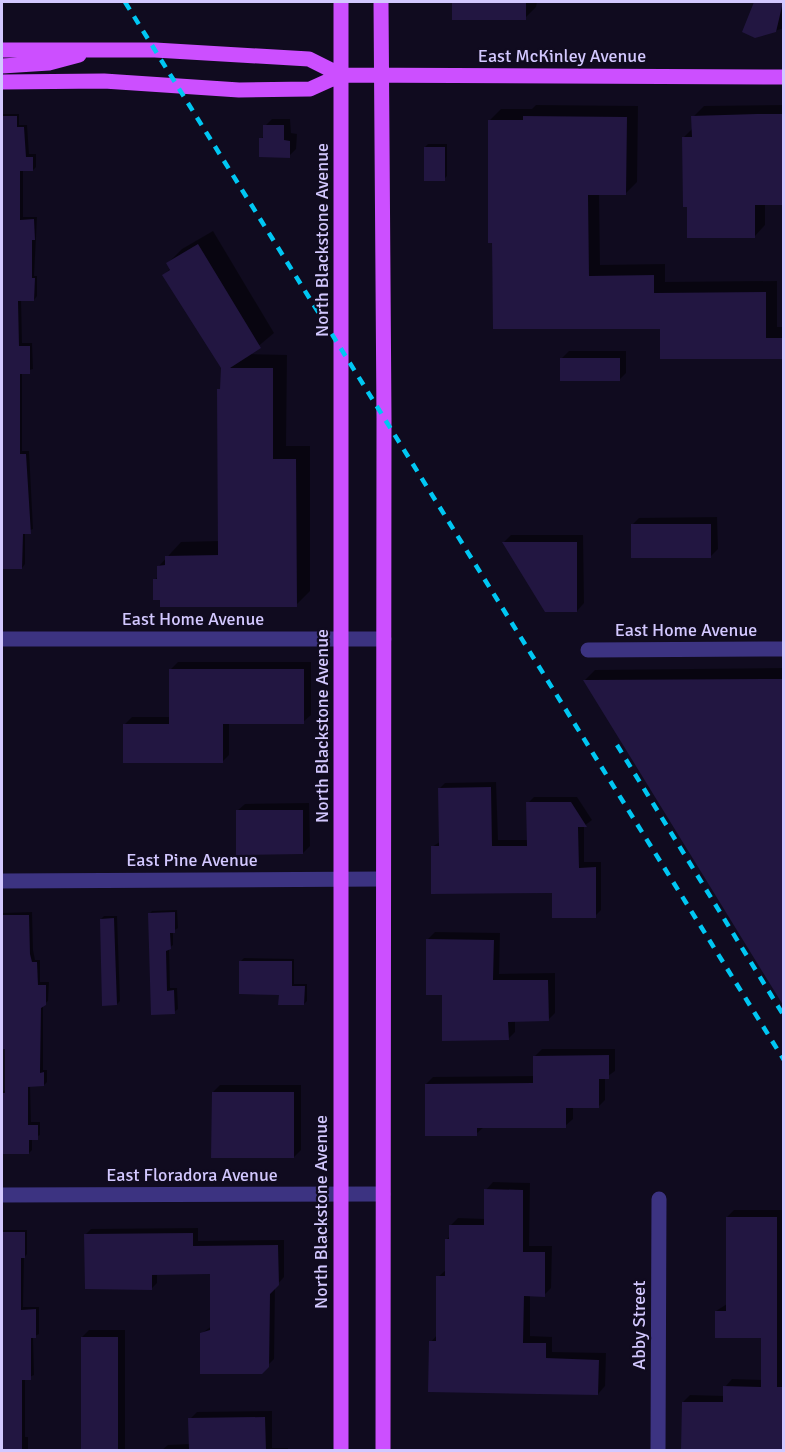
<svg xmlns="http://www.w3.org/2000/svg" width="785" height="1452" viewBox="0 0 785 1452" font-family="Signika,sans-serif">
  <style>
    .shadow { fill: #0007 }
    .building { fill: #221641 }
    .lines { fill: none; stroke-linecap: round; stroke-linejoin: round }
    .minor { stroke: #3c3381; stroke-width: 15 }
    .major { stroke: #cc4fff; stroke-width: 15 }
    .rail { stroke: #00c7f3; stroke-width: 4.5; stroke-dasharray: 9 8; stroke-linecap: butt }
    .labels { text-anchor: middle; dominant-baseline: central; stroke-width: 4.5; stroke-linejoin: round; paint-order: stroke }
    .street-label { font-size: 18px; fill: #d3c8ff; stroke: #100b1f }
  </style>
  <rect width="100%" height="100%" fill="#100b1f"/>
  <path class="shadow" d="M 453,2 L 537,2 L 536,7 L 525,18 L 454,18 Z
    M 755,2 L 784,2 L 784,28 L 756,37 L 744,31 Z
    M 536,105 L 638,106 L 637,182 L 625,194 L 599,194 L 600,265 L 665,264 L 665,282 L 777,281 L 777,327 L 784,327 L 784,358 L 662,358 L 661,328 L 494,328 L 489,121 L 501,109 L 532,109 Z
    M 784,105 L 784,203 L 765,203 L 765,225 L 755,236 L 684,137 L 693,128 L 693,117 L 704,106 Z
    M 2,114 L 19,114 L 19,125 L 27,125 L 29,154 L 36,154 L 36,167 L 33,170 L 23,170 L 23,217 L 37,217 L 34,276 L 37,276 L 37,296 L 34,300 L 21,299 L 22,343 L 32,343 L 33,369 L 22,372 L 22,451 L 29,451 L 33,529 L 25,532 L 25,564 L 22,568 L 2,567 Z
    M 272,119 L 290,119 L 291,133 L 297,134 L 296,149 L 289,156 L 261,139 L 265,135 L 265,126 Z
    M 428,144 L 447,144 L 447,176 L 444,179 L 425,147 Z
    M 213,231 L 274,333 L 249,354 L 287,355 L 286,446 L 310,446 L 310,591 L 296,605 L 161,599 L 155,580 L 158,576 L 159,566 L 181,542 L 219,541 L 219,390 L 222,387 L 222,367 L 164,275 L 171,268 L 168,263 L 182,249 Z
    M 569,351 L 626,351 L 626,373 L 619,380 L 562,358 Z
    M 717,517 L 718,549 L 710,557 L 632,525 L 639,518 Z
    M 511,535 L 583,535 L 584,603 L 577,611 L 504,542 Z
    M 178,662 L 311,662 L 311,715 L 303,722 L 229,722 L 229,755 L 222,762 L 125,724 L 132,717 L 171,717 L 171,669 Z
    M 784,668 L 784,1003 L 585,680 L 595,670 Z
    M 496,782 L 498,840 L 528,840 L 528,803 L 534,797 L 577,797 L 592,820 L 584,826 L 584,862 L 601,862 L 601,910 L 595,916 L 553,892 L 432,847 L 441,841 L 439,789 L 445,783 Z
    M 309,803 L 310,846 L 303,853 L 237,811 L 245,804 Z
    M 177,910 L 178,928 L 173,931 L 173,945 L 169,948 L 170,988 L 177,988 L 178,1009 L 174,1012 L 152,1013 L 149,914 L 152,911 Z
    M 32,912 L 33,950 L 35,960 L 40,960 L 40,982 L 49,982 L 48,1001 L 43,1005 L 43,1070 L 47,1070 L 47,1082 L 44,1085 L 30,1085 L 31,1122 L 40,1122 L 40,1135 L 32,1139 L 32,1150 L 29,1153 L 2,1137 L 2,1091 L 6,1090 L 6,1047 L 2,1047 L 2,913 Z
    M 104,916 L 117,916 L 120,1001 L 117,1004 L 101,919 Z
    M 435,932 L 500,933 L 499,974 L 555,973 L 555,1013 L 548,1020 L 515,1020 L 515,1032 L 508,1039 L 444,994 L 428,939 Z
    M 244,958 L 294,959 L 294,984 L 307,984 L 307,1001 L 304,1004 L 280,993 L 241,961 Z
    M 542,1049 L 615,1049 L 615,1071 L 605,1078 L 605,1100 L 598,1107 L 573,1107 L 573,1119 L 565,1126 L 484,1127 L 476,1134 L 426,1084 L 433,1077 L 535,1076 L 535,1056 Z
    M 220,1085 L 301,1085 L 301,1150 L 294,1157 L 213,1092 Z
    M 493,1182 L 530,1183 L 529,1246 L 552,1246 L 551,1288 L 544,1295 L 530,1295 L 530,1336 L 552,1337 L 552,1352 L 606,1353 L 605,1386 L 598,1394 L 431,1342 L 437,1335 L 438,1277 L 446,1270 L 447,1239 L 451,1235 L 451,1225 L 458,1218 L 485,1219 L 486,1190 Z
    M 734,1210 L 784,1210 L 784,1450 L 682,1450 L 683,1402 L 690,1395 L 725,1396 L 725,1387 L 732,1379 L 763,1380 L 763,1337 L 716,1311 L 727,1304 L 727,1217 Z
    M 198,1228 L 198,1241 L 284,1240 L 284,1277 L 275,1287 L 274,1359 L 261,1372 L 202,1333 L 212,1326 L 211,1272 L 157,1274 L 157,1283 L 151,1289 L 85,1235 L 91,1229 Z
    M 2,1230 L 27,1230 L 27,1254 L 24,1258 L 23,1307 L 39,1307 L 39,1334 L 33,1337 L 34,1375 L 25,1379 L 25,1437 L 28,1437 L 28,1450 L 2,1450 Z
    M 89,1330 L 125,1330 L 125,1450 L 82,1450 L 82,1337 Z
    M 272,1411 L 272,1448 L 288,1448 L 288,1450 L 162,1450 L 168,1445 L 190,1444 L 190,1419 L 197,1412 Z"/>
  <path class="building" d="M 452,2 L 526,2 L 526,20 L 452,20 Z
    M 754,2 L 783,2 L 776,32 L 755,38 L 742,32 Z
    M 757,114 L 783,114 L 783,205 L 755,205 L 755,238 L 687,238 L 687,207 L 683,207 L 682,137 L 692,137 L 691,116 Z
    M 2,116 L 17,116 L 17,127 L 24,127 L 26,157 L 33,157 L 33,171 L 20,171 L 20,220 L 34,219 L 35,240 L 32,240 L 32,278 L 35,278 L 34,301 L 18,301 L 19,346 L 30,346 L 30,374 L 20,374 L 20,454 L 26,454 L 31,534 L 23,534 L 22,569 L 2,569 Z
    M 523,116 L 627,117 L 626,195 L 588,195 L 589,276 L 654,275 L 654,293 L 766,292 L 766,338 L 783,338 L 783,359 L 660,359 L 660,329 L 493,329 L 492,243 L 488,243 L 488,120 L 523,120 Z
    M 263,125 L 284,125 L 284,140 L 290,141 L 290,158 L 259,157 L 259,138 L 263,138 Z
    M 424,147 L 445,147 L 445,181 L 424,181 Z
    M 198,244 L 261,348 L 230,368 L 273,368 L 273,459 L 296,459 L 297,607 L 160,607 L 160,600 L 153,600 L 153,579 L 157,579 L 157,566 L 165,565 L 165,556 L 218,555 L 217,389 L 220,389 L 221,368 L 162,275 L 170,270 L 166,263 Z
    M 560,358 L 620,358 L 620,381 L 560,381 Z
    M 631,524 L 711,524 L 711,558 L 631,558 Z
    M 502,542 L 577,542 L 577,612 L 545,612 Z
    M 169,669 L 304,669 L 304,724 L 223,724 L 223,763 L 123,763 L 123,724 L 169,724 Z
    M 783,679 L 783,1005 L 583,680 Z
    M 491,787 L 492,846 L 527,846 L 526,802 L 571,802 L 587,827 L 578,827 L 579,868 L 596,867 L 596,918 L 552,918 L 552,893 L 431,894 L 431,846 L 439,846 L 438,788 Z
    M 236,810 L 303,810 L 303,854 L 236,855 Z
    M 175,912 L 175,933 L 170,933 L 171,949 L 166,951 L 167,991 L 174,990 L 175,1014 L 151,1015 L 148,913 Z
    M 2,915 L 29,915 L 30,954 L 32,962 L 37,962 L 38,985 L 46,985 L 46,1005 L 41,1008 L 40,1073 L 44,1072 L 44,1086 L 28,1087 L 28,1125 L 38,1125 L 38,1140 L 29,1140 L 29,1154 L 3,1154 L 2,1093 L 5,1093 L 5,1049 L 2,1049 Z
    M 114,918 L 117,1005 L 102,1006 L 100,919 Z
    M 426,939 L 494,940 L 493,980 L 548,980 L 549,1021 L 508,1022 L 509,1040 L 442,1041 L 442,995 L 426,995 Z
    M 239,961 L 292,961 L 292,986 L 305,986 L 304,1005 L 278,1005 L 279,995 L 239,994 Z
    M 609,1055 L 609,1079 L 599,1079 L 599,1108 L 566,1108 L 566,1128 L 477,1128 L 477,1136 L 425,1136 L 425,1084 L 533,1083 L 533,1056 Z
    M 212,1092 L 294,1092 L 294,1158 L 211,1158 Z
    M 484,1189 L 523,1190 L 523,1252 L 545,1252 L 545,1297 L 524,1296 L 523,1343 L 546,1343 L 546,1358 L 599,1360 L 598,1395 L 428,1392 L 429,1341 L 436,1341 L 436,1276 L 445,1276 L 445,1239 L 449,1239 L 449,1225 L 484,1225 Z
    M 726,1217 L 777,1217 L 777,1387 L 783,1387 L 783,1450 L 681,1450 L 682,1402 L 723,1402 L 723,1386 L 761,1387 L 761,1338 L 715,1338 L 715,1311 L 726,1311 Z
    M 2,1232 L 25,1232 L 25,1258 L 21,1258 L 21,1310 L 36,1309 L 36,1338 L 31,1338 L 31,1380 L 22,1380 L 22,1450 L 2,1450 Z
    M 193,1233 L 193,1246 L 278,1245 L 279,1285 L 270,1294 L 269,1367 L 262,1374 L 200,1374 L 200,1333 L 210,1330 L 210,1274 L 152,1275 L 152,1290 L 85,1289 L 84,1234 Z
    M 81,1337 L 118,1337 L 118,1450 L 81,1450 Z
    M 265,1417 L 266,1450 L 189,1450 L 188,1418 Z"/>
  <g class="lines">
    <path class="minor" d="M 2,639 L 384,639
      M 588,650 L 784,649
      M 2,881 L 383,879
      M 2,1195 L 383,1194
      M 658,1450 L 659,1199"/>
    <path class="major" d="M 381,2 L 384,418 L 383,1450
      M 2,50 L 155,50 L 309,59 L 341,75 L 784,77
      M 2,66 L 49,63 L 79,55
      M 2,82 L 104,81 L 239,90 L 310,89 L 341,75
      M 341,1450 L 341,2"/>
    <path class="rail" d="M 125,2 L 784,1060
      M 617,745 L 784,1016"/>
  </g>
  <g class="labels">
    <g class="street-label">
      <text x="562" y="56">East McKinley Avenue</text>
      <text transform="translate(322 240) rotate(-90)">North Blackstone Avenue</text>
      <text x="193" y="619">East Home Avenue</text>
      <text x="686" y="630">East Home Avenue</text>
      <text transform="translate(322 726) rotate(-90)">North Blackstone Avenue</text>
      <text x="192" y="860">East Pine Avenue</text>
      <text x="192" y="1175">East Floradora Avenue</text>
      <text transform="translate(321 1212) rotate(-90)">North Blackstone Avenue</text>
      <text transform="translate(639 1325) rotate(-90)">Abby Street</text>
    </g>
  </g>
  <rect width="785" height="1452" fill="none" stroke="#d3c8ff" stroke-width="6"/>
</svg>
